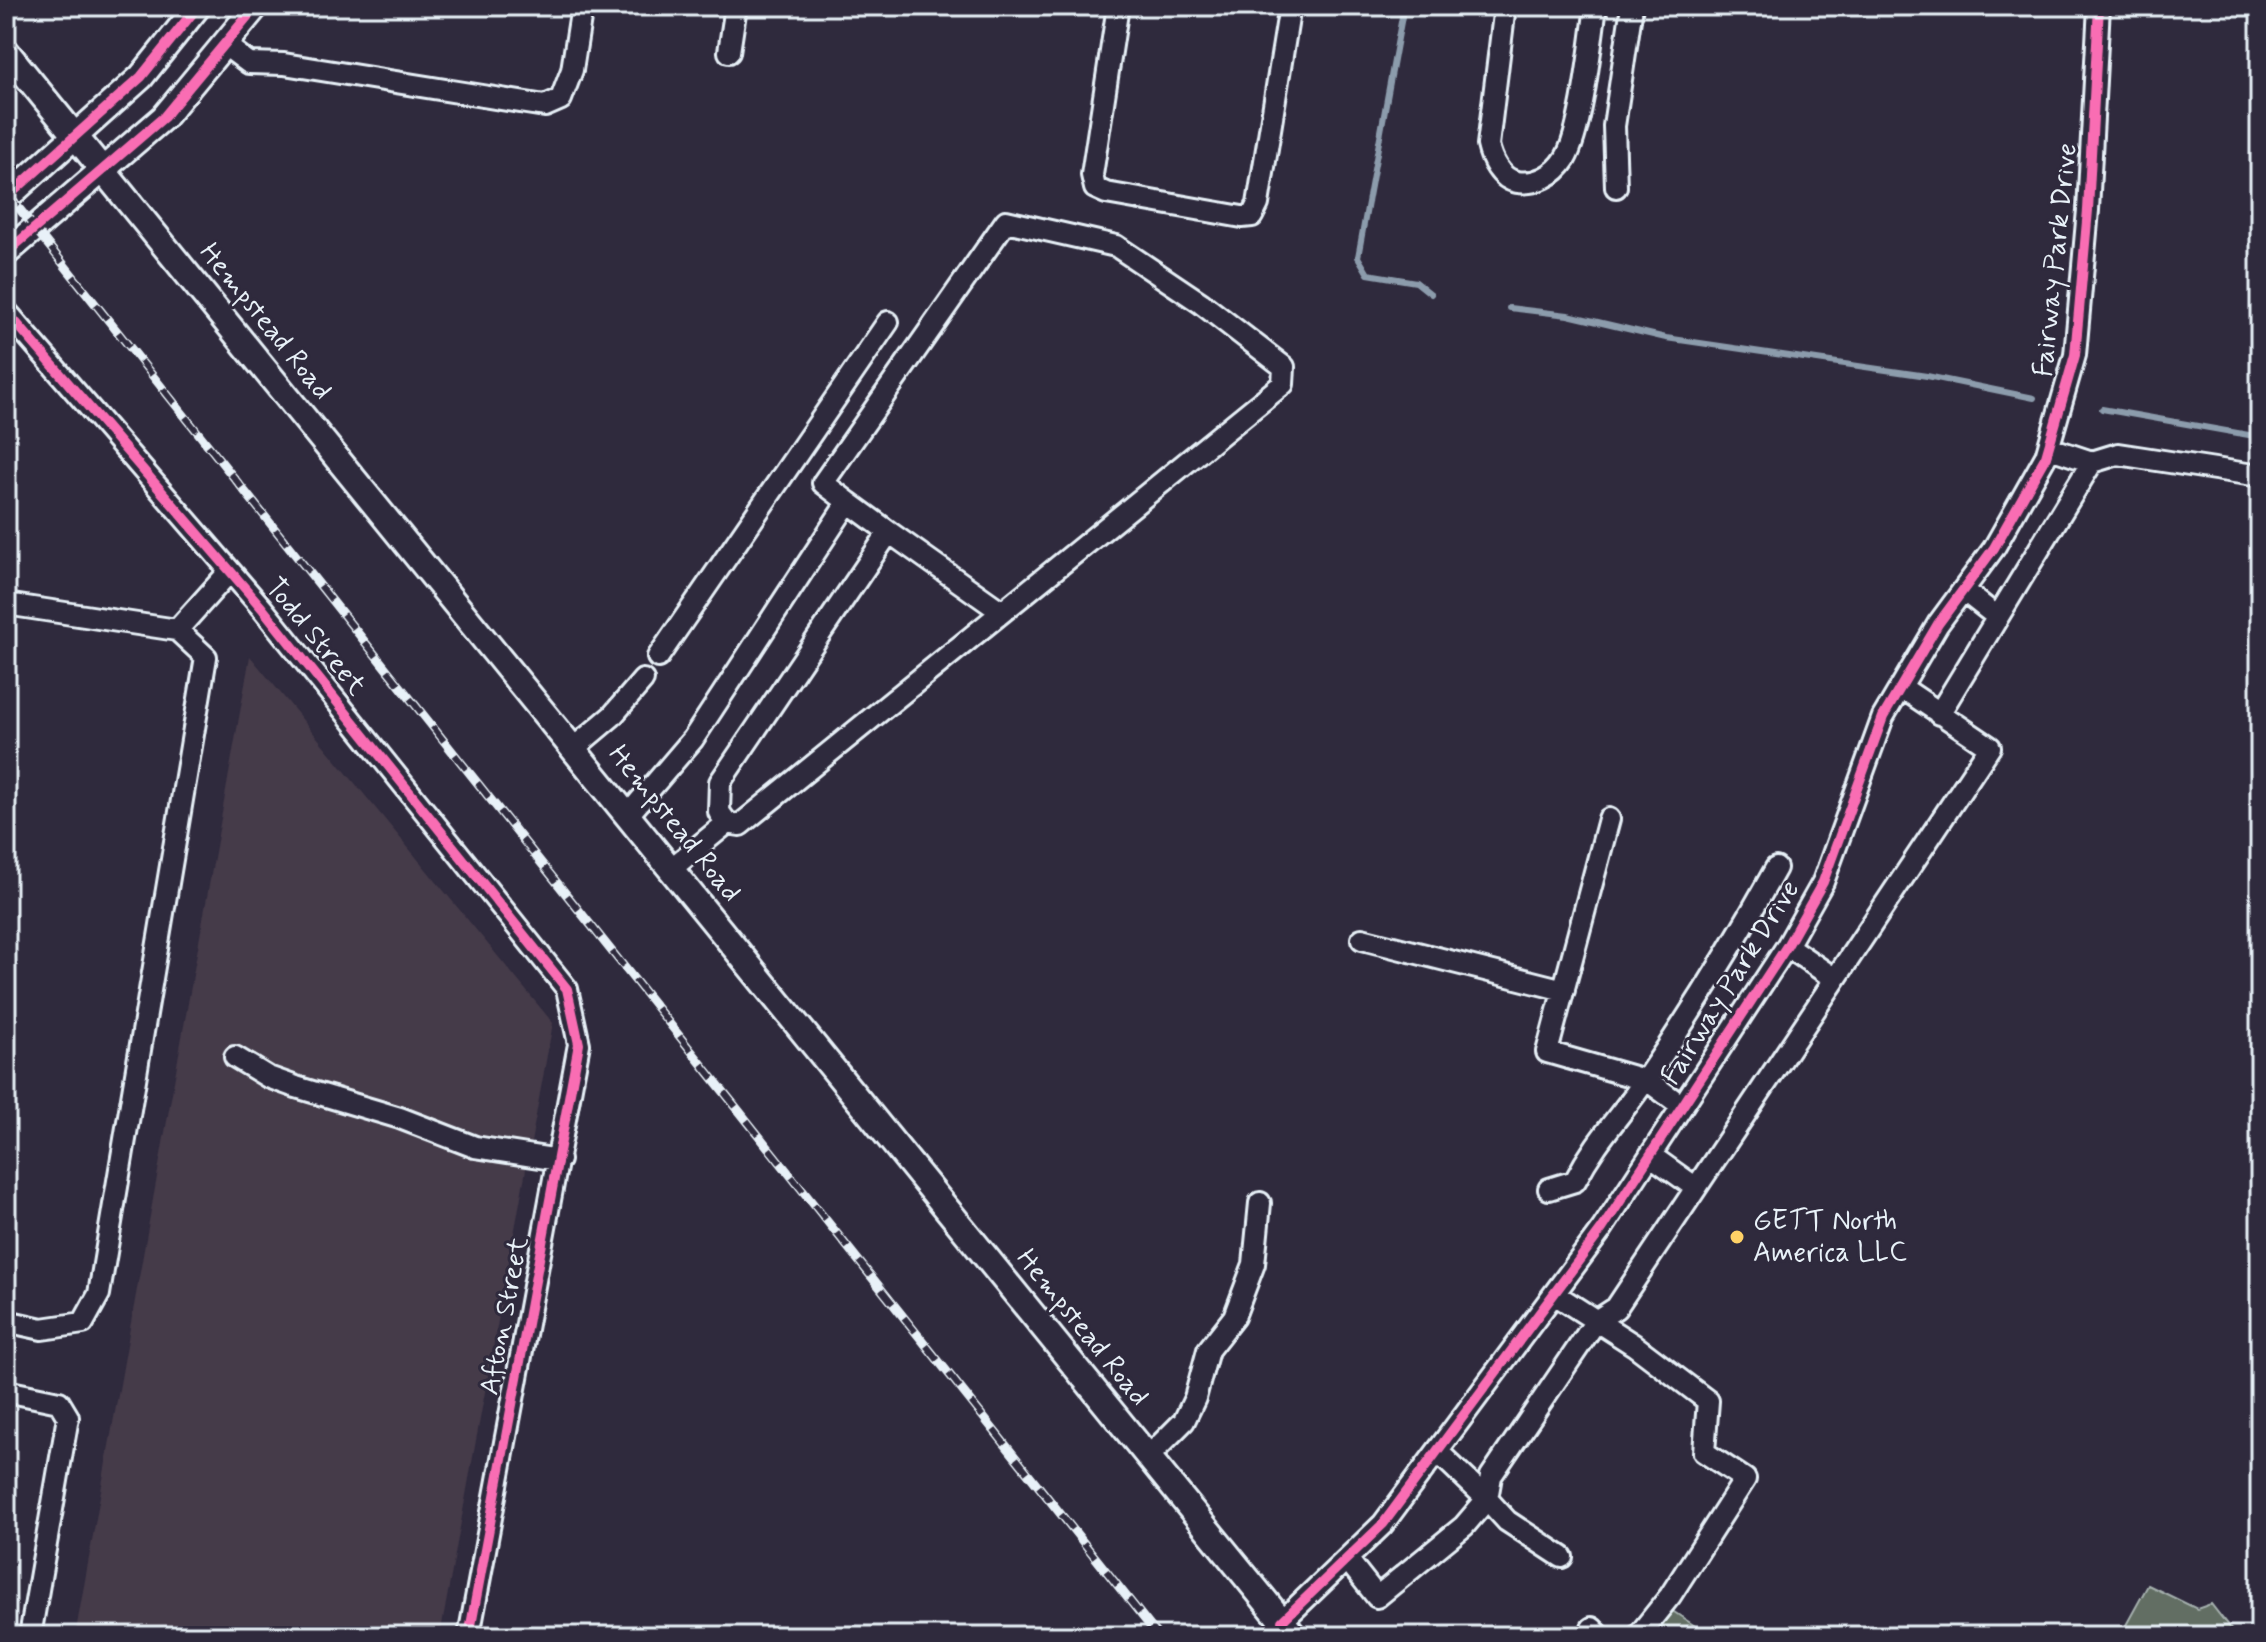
<svg xmlns="http://www.w3.org/2000/svg" width="2266" height="1642" viewBox="0 0 2266 1642" font-family="Mynerve,sans-serif">
  <style>
    .built { fill: #443a48 }
    .green { fill: #626e63; stroke: #a5b0ae; stroke-width: 2 }
    .lines { fill: none; stroke-linecap: round; stroke-linejoin: round }
    .stream { stroke: #8c9cac; stroke-width: 6 }
    .minor-casing { stroke: #e8f1f8; stroke-width: 26 }
    .major-casing { stroke: #e8f1f8; stroke-width: 30 }
    .minor { stroke: #2f2a3d; stroke-width: 20 }
    .major { stroke: #2f2a3d; stroke-width: 24 }
    .rail-casing { stroke: #e8f1f8; stroke-width: 9 }
    .rail { stroke: #2f2a3d; stroke-width: 6; stroke-dasharray: 18; stroke-linecap: butt }
    .cycleway-casing { stroke: #2f2a3d; stroke-width: 15 }
    .cycleway { stroke: #f96db3; stroke-width: 10 }
    .poi-dot { fill: #ffd166; stroke: #2f2a3d; stroke-width: 3 }
    .labels { text-anchor: middle; dominant-baseline: central; stroke-width: 6; stroke-linejoin: round; paint-order: stroke }
    .street-label { font-size: 28px; fill: #e8f1f8; stroke: #2f2a3d }
    .poi-label { font-size: 28px; fill: #e8f1f8; stroke: #2f2a3d; text-anchor: start }
  </style>
  <rect width="100%" height="100%" fill="#2f2a3d"/>
  <filter id="ink" filterUnits="userSpaceOnUse"><feTurbulence type="fractalNoise" baseFrequency=".0125" numOctaves="2"/><feDisplacementMap in="SourceGraphic" scale="16" xChannelSelector="R" yChannelSelector="G"/><feConvolveMatrix kernelMatrix="1 2 1 2 8 2 1 2 1" color-interpolation-filters="sRGB"/></filter>
  <g filter="url(#ink)">
    <path class="built" d="M 250,656 L 553,1023 L 440,1636 L 75,1636 Z"/>
    <path class="green" d="M 2148,1585 L 2197,1609 L 2211,1604 L 2236,1636 L 2120,1636 Z
      M 1671,1610 L 1710,1636 L 1655,1636 Z"/>
    <g class="lines">
      <path class="stream" d="M 1403,11 L 1358,257 L 1368,274 L 1416,282 L 1431,294
        M 1509,308 L 1568,315 L 1666,338 L 1927,376 L 2034,398
        M 2102,409 L 2260,437"/>
      <defs>
        <path id="minor" d="M 1118,6 L 1092,175 L 1095,188 L 1106,193 L 1242,217 L 1252,216 L 1258,204 L 1290,6
          M 1505,6 L 1488,145 C 1491,159 1500,179 1517,182 C 1536,185 1555,175 1565,159 C 1582,131 1591,41 1596,6
          M 225,45 L 249,63 L 284,64 L 545,106 L 561,99 L 572,70 L 582,6
          M 729,52 L 736,6
          M 1616,187 L 1614,126 L 1632,6
          M 6,311 L 262,608 L 567,989 L 579,1044 L 469,1636
          M 2050,448 L 2092,462 L 2118,454 L 2260,476
          M 848,502 L 889,532
          M 1963,590 L 1996,616
          M 6,604 L 177,630 L 206,657 L 99,1294 L 83,1323 L 42,1329 L 6,1321
          M 177,630 L 230,571
          M 658,657 L 888,322
          M 1939,714 L 2092,462
          M 574,748 L 612,716 L 643,680
          M 628,815 L 693,739 L 848,502 L 823,483 L 1006,221 L 1116,246 L 1201,303 L 1284,367 L 1283,384 L 740,825 L 727,823 L 672,868
          M 1609,819 L 1547,1052 L 1648,1081 L 1682,1106
          M 727,823 L 719,812 L 720,782 L 889,532 L 1002,612
          M 1362,939 L 1564,990
          M 1787,946 L 1835,979
          M 235,1057 L 268,1077 L 296,1087 L 400,1118 L 475,1147 L 559,1160
          M 1650,1155 L 1696,1188
          M 1549,1189 L 1575,1181 C 1597,1138 1622,1115 1648,1076 C 1694,1009 1736,940 1776,868
          M 1556,1295 L 1634,1345 L 1708,1401 L 1704,1452 L 1745,1479 L 1670,1596 L 1638,1636
          M 6,1391 L 59,1402 L 68,1417 L 30,1636
          M 1148,1457 L 1184,1421 L 1195,1398 L 1208,1350 L 1234,1317 L 1254,1264 L 1260,1203
          M 1562,1557 L 1507,1521 L 1487,1499 L 1491,1476 L 1596,1321 L 1616,1308 L 1990,747 L 1901,687
          M 1347,1559 L 1377,1597 L 1464,1526 L 1487,1499 L 1438,1452
          M 1282,1621 L 1383,1524 L 1602,1229 L 1787,946 L 1823,882 L 1883,717 L 1938,624 L 1994,548 L 2046,456 L 2075,355 L 2088,210 L 2099,6
          M 1592,1628 L 1600,1636"/>
        <path id="major" d="M 6,51 L 1294,1636
          M 6,198 L 141,77 L 198,6
          M 6,253 L 164,117 L 256,6"/>
      </defs>
      <use href="#minor" class="minor-casing"/>
      <use href="#major" class="major-casing"/>
      <use href="#minor" class="minor"/>
      <use href="#major" class="major"/>
      <defs>
        <path id="rail" d="M 6,192 L 1158,1636"/>
      </defs>
      <use href="#rail" class="rail-casing"/>
      <use href="#rail" class="rail"/>
      <defs>
        <path id="cycleway" d="M 6,198 L 141,77 L 198,6
          M 6,253 L 164,117 L 256,6
          M 6,311 L 262,608 L 567,989 L 579,1044 L 469,1636
          M 1282,1621 L 1383,1524 L 1602,1229 L 1787,946 L 1823,882 L 1883,717 L 1938,624 L 1994,548 L 2046,456 L 2075,355 L 2088,210 L 2099,6"/>
      </defs>
      <use href="#cycleway" class="cycleway-casing"/>
      <use href="#cycleway" class="cycleway"/>
    </g>
  </g>
  <circle class="poi-dot" cx="1737" cy="1237" r="8"/>
  <g class="labels">
    <g class="street-label">
      <text transform="translate(2056 260) rotate(-84)">Fairway Park Drive</text>
      <text transform="translate(265 322) rotate(51)">Hempstead Road</text>
      <text transform="translate(315 637) rotate(51)">Todd Street</text>
      <text transform="translate(674 824) rotate(51)">Hempstead Road</text>
      <text transform="translate(1731 983) rotate(-58)">Fairway Park Drive</text>
      <text transform="translate(505 1316) rotate(-79)">Afton Street</text>
      <text transform="translate(1082 1328) rotate(51)">Hempstead Road</text>
    </g>
    <g class="poi-label">
      <text x="1753" y="1221">GETT North<tspan x="1753" dy="32">America LLC</tspan></text>
    </g>
  </g>
  <rect width="2266" height="1642" fill="none" stroke="#2f2a3d" stroke-width="32"/>
  <rect x="16" y="16" width="2234" height="1610" fill="none" stroke="#e8f1f8" stroke-width="3" filter="url(#ink)"/>
</svg>
